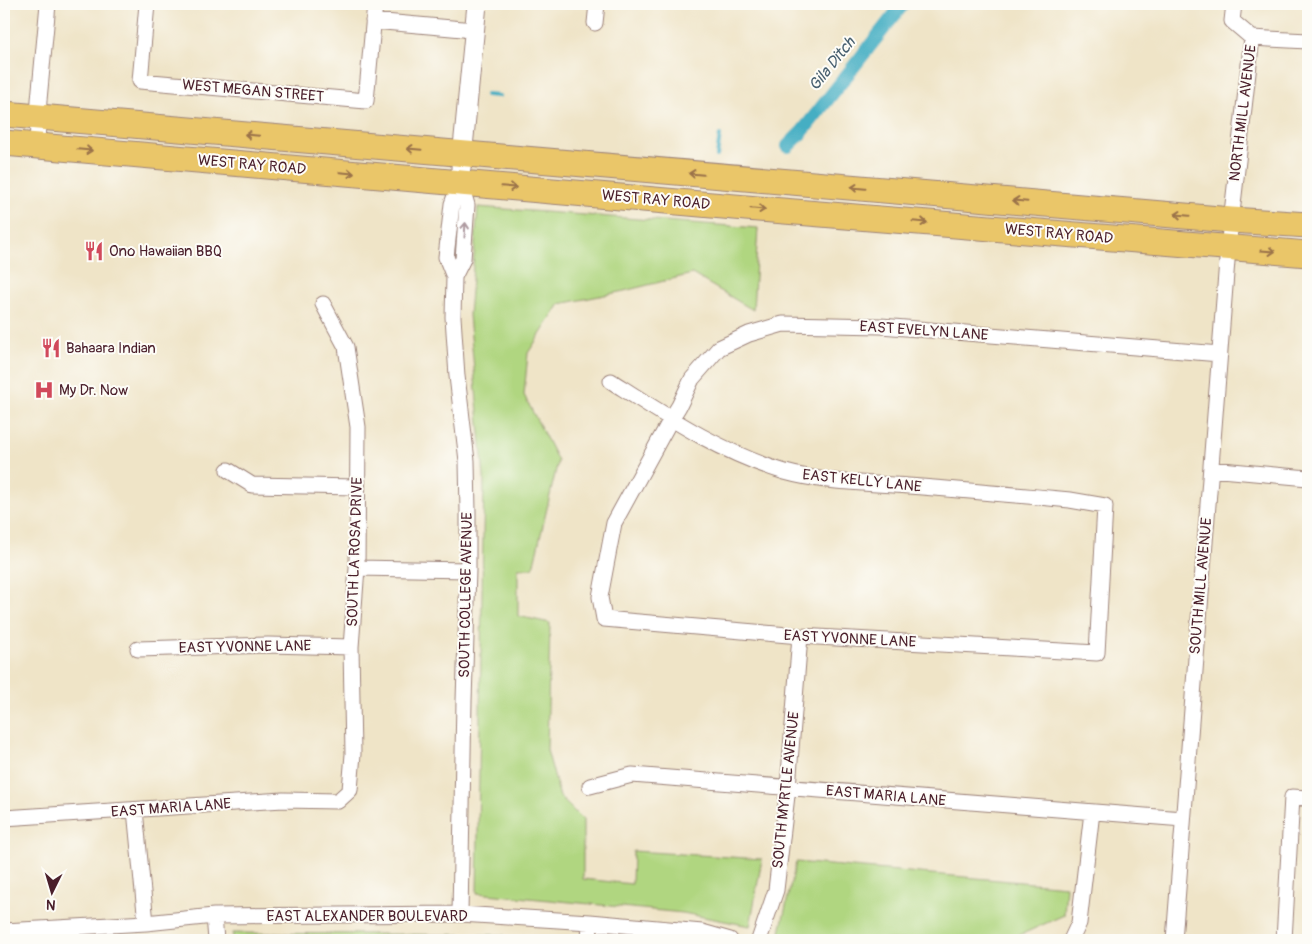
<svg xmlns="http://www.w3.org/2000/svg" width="1312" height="944" viewBox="0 0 1312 944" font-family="Pangolin,sans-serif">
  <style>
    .green { fill: #b0d680; stroke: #7d7a56 }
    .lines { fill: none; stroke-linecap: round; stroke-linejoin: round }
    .stream { stroke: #44aec3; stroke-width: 4 }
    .canal { stroke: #44aec3; stroke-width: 14 }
    .minor-casing { stroke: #9c8279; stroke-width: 17 }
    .tertiary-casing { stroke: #9c8279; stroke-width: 21 }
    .primary-casing { stroke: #9c8279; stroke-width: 27 }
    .minor { stroke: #fff; stroke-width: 15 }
    .tertiary { stroke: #fff; stroke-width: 19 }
    .primary { stroke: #eac669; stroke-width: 25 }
    .oneway { stroke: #9a724a }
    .oneway2 { stroke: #ae9aa0 }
    .labels { text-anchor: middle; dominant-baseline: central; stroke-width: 4; stroke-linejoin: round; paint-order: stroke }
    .street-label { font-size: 15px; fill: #4a1f2b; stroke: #fdfcf7 }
    .poi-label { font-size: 15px; fill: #4a1f2b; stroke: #fdfcf7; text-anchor: start }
    .water-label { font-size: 16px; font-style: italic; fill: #475f6f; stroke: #fdfcf7 }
  </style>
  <rect width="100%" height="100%" fill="#fdfcf7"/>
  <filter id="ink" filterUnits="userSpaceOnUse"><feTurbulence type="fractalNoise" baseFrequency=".02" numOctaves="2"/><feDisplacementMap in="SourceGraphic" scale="10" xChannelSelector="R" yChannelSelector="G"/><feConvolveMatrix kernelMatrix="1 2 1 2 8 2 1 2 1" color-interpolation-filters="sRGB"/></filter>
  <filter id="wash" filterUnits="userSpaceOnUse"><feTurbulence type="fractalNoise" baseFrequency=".0096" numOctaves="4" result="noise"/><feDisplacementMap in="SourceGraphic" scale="20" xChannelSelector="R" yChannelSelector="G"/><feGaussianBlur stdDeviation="1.12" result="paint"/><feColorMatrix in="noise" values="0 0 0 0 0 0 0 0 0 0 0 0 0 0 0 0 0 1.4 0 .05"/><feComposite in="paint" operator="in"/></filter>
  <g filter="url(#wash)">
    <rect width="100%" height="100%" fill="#efe4c7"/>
    <path class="green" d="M 478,207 L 758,228 L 753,310 L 692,274 L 624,291 L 560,304 L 528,353 L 524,395 L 558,461 L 533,568 L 518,568 L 518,616 L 550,623 L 547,750 L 560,797 L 583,820 L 583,879 L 632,884 L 633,851 L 762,859 L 750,926 L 683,913 L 477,893 L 484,477 L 469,315 Z
      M 796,862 L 1066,886 L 1064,915 L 1009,940 L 798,940 L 780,932 Z
      M 233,933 L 504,935 L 503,940 L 232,940 Z"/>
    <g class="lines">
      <path class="stream" d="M 486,95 L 499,96
        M 717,156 L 720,135"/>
      <path class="canal" d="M 788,146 L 802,132 L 903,4"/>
    </g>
  </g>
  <g filter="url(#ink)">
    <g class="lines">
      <defs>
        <path id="minor" d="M 147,4 L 140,81 L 366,101 L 375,4
          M 1234,4 L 1232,21 L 1252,38
          M 373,21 L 474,30
          M 595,23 L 597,4
          M 1252,38 L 1308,41
          M 37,146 L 39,100 L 48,4
          M 454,277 L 463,259 L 467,205 L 460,182
          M 611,381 C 666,416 721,453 785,472 C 824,483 868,483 908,486 C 962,490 1016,495 1070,500 L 1105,506 L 1097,653 L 800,636 L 604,619 L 600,597 L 614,523 L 671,419 L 679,406 L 692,379 L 719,348 L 749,334 L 783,324 L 881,326 L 1220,354
          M 1211,469 L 1308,478
          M 228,470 L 252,485 L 357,487
          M 357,568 L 468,570
          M 138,649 L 268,645 L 351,647
          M 590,786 L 632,775 L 1183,819
          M 135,810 L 146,923
          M 4,818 L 283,800 L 338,801 L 350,790 L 353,754 L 351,647 L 357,568 L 358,427 L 346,347 L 323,304
          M 460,914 L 464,701 L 468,570 L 468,512 L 467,461 L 457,376 L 453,317 L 454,277 L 446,257 L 452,204 L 460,182 L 461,175
          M 214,916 L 216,940
          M 4,931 L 146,923 L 214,916 L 460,914 L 590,922 L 702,932 L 730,940
          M 589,940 L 590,922
          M 759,940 L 776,890 L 788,787 L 800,636
          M 1071,940 L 1079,923 L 1092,812
          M 1174,940 L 1228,248 L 1252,38
          M 1284,940 L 1292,797 L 1308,798"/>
        <path id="tertiary" d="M 461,168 L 477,4"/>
        <path id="primary" d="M 4,114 L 1231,220 L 1308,225
          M 4,143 L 746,208 L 1308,254"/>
      </defs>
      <use href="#minor" class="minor-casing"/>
      <use href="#tertiary" class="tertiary-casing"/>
      <use href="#primary" class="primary-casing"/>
      <use href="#minor" class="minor"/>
      <use href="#tertiary" class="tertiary"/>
      <use href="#primary" class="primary"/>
    </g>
    <defs><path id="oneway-shaft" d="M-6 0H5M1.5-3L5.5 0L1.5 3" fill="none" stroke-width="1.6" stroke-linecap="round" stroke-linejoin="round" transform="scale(1.25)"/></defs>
    <g class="oneway">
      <use href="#oneway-shaft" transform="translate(252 135) rotate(-175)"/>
      <use href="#oneway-shaft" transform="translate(414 149) rotate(-175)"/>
      <use href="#oneway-shaft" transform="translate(85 150) rotate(5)"/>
      <use href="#oneway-shaft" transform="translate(347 173) rotate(5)"/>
      <use href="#oneway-shaft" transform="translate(696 174) rotate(-175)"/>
      <use href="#oneway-shaft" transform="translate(509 187) rotate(5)"/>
      <use href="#oneway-shaft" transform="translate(858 188) rotate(-175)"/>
      <use href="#oneway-shaft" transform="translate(1020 201) rotate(-175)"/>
      <use href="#oneway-shaft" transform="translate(758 209) rotate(5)"/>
      <use href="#oneway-shaft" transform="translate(1182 215) rotate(-175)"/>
      <use href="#oneway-shaft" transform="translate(920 222) rotate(5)"/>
      <use href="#oneway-shaft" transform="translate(1268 251) rotate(4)"/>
    </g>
    <use class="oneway2" href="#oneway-shaft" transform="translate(465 230) rotate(-86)"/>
  </g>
  <defs>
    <symbol id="restaurant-bare" viewBox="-9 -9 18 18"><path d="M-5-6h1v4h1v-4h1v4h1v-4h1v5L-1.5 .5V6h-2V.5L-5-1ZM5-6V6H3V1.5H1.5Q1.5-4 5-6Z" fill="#d1495b" stroke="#fdfcf7" stroke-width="2.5" paint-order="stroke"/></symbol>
    <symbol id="hospital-bare" viewBox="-9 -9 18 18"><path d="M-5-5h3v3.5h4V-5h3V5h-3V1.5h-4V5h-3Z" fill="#d1495b" stroke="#fdfcf7" stroke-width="2.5" paint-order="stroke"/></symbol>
  </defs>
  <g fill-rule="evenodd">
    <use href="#restaurant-bare" x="80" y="237" width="28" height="28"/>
    <use href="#restaurant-bare" x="37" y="334" width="28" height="28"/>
    <use href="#hospital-bare" x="30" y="376" width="28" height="28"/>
  </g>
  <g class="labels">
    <g class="street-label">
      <text transform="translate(253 91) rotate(5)">WEST MEGAN STREET</text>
      <text transform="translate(1243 113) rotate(-83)">NORTH MILL AVENUE</text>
      <text transform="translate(252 165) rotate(5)">WEST RAY ROAD</text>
      <text transform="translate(656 200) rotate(5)">WEST RAY ROAD</text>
      <text transform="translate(1059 234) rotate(5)">WEST RAY ROAD</text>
      <text transform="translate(924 331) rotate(4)">EAST EVELYN LANE</text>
      <text transform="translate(862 481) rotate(6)">EAST KELLY LANE</text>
      <text transform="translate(355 552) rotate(-88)">SOUTH LA ROSA DRIVE</text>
      <text transform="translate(1201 586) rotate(-85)">SOUTH MILL AVENUE</text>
      <text transform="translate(466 595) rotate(-89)">SOUTH COLLEGE AVENUE</text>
      <text transform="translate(850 639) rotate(3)">EAST YVONNE LANE</text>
      <text transform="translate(245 647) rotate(-1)">EAST YVONNE LANE</text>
      <text transform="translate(786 790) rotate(-84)">SOUTH MYRTLE AVENUE</text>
      <text transform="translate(886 796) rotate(5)">EAST MARIA LANE</text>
      <text transform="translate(171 808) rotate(-4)">EAST MARIA LANE</text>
      <text x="367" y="916">EAST ALEXANDER BOULEVARD</text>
    </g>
    <g class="poi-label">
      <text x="109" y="251">Ono Hawaiian BBQ</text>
      <text x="66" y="348">Bahaara Indian</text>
      <text x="59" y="390">My Dr. Now</text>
    </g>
    <g class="water-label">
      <text transform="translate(832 64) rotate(-51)">Gila Ditch</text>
    </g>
  </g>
  <rect width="1312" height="944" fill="none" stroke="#fdfcf7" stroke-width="20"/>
  <g transform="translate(52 892) rotate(185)" stroke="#fdfcf7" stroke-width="4" paint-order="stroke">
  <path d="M0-4L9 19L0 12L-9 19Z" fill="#4a1f2b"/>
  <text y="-8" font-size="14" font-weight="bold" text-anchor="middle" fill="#4a1f2b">N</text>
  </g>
</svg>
